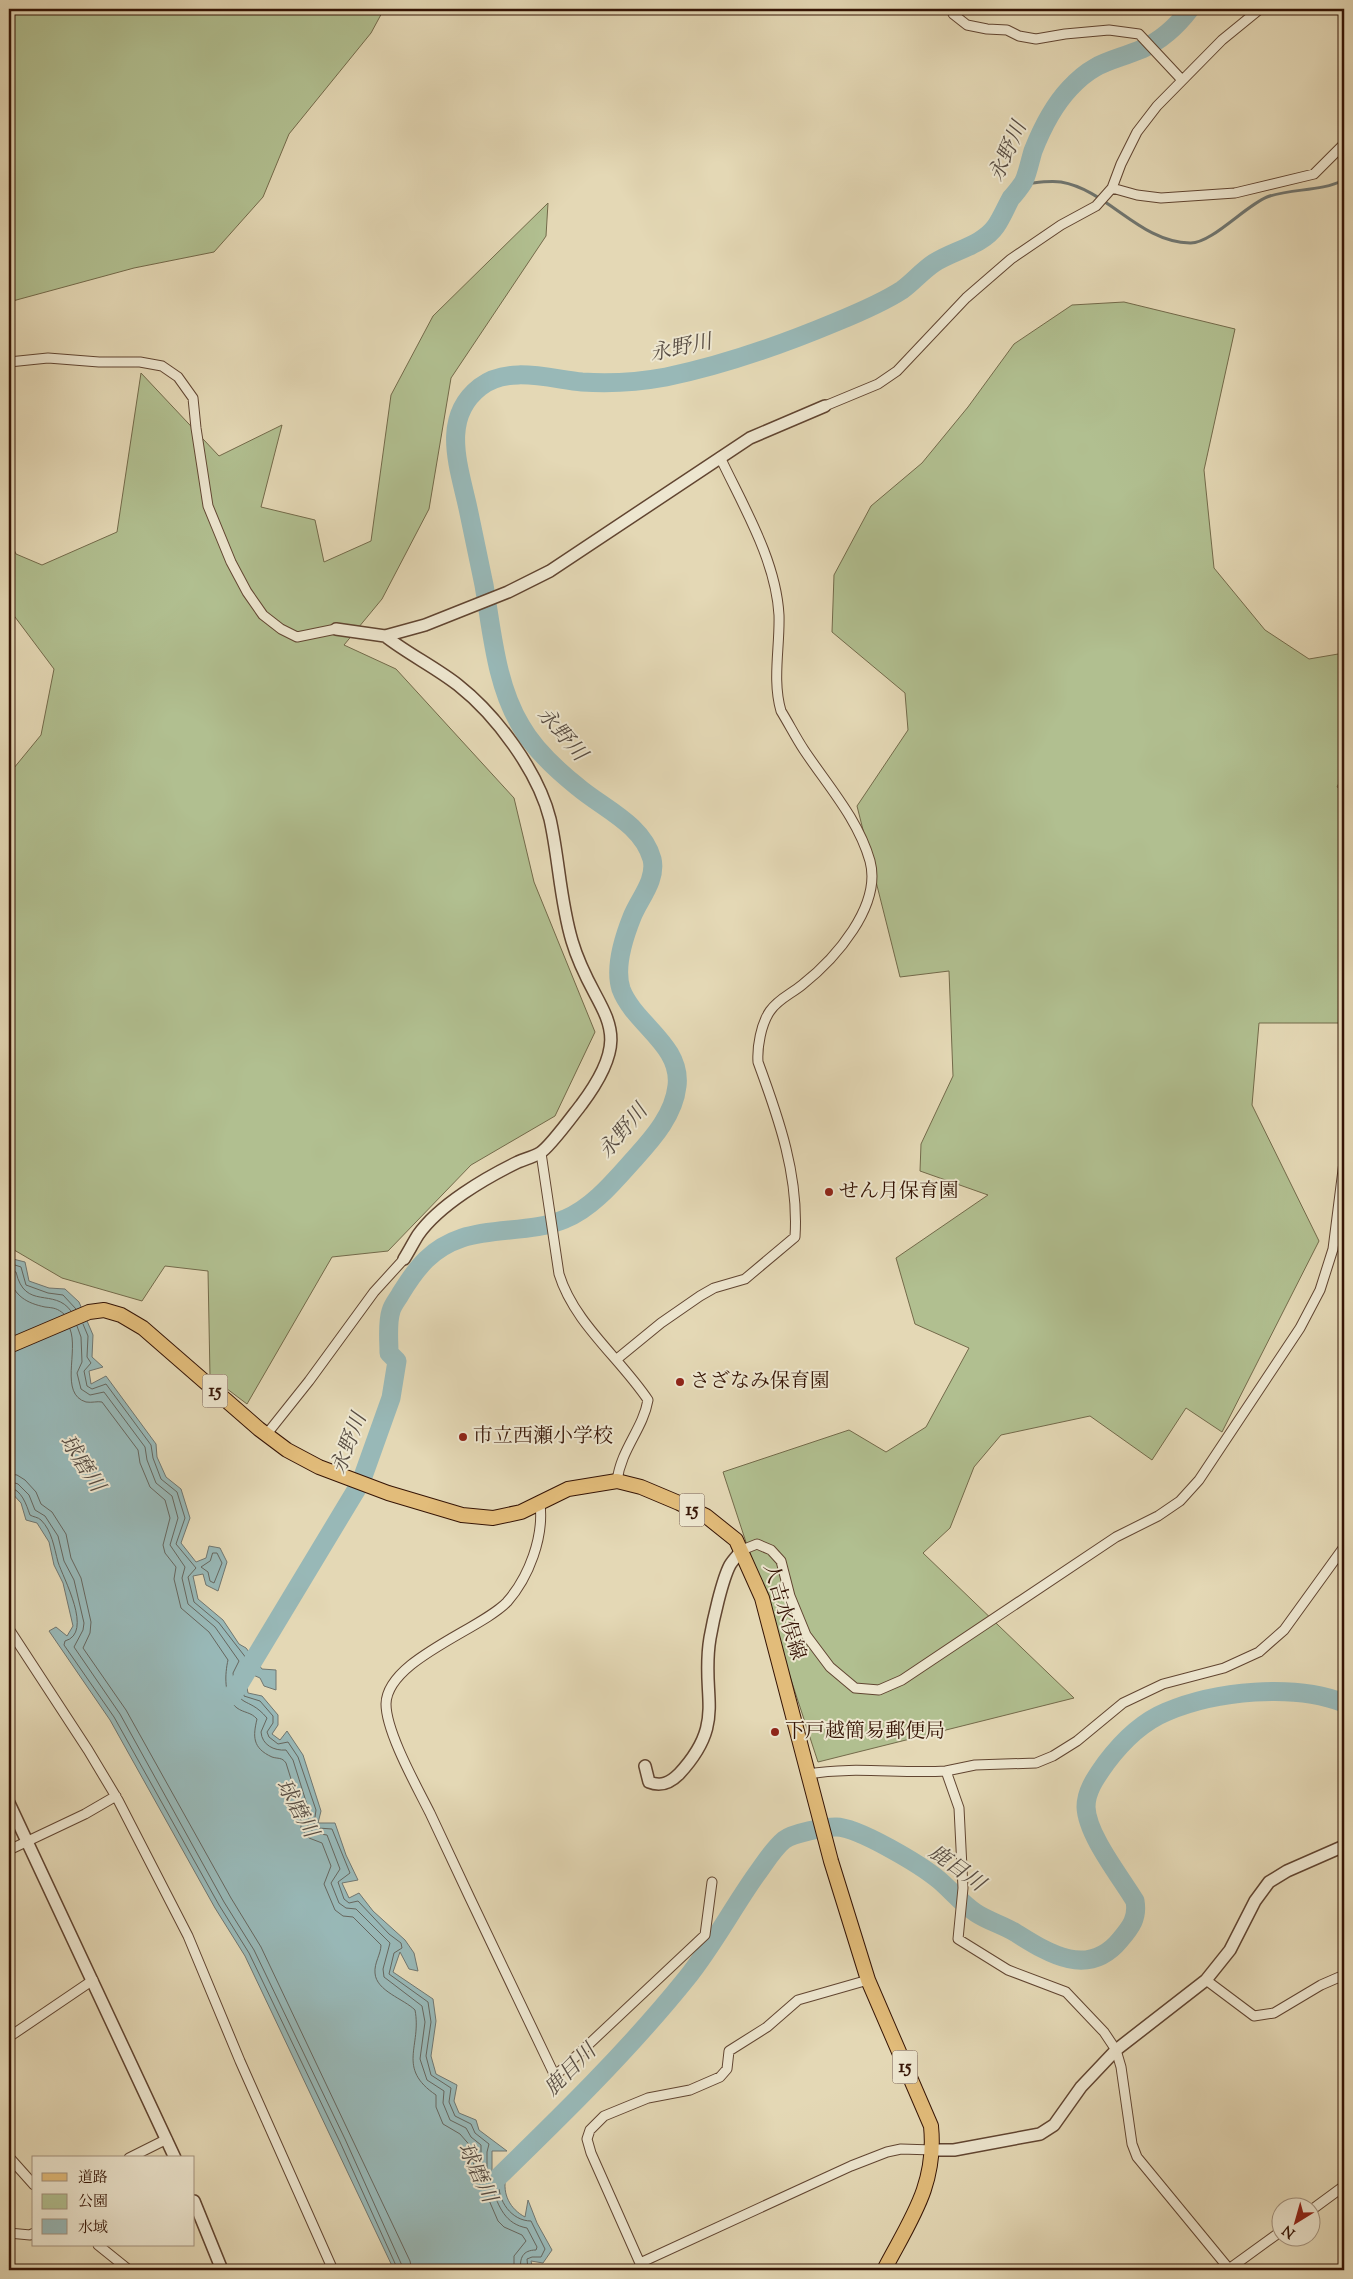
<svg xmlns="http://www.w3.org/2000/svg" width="1353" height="2279" viewBox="0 0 1353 2279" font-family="'Sorts Mill Goudy','Noto Serif JP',serif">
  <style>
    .green { fill: #b1bf90; stroke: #736a4a }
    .water { fill: #98b8b7; stroke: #707670 }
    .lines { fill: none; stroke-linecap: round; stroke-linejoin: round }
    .shore { stroke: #66665e; stroke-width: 1 }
    .stream { stroke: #707670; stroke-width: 3 }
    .river { stroke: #98b8b7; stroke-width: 19 }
    .minor-casing { stroke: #614531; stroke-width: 11 }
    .tertiary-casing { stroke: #614531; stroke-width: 14 }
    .primary-casing { stroke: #351405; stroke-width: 16 }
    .minor { stroke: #ede6cf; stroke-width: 9 }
    .tertiary { stroke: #ede6cf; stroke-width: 11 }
    .primary { stroke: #e2bc7a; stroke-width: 14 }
    .poi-dot { fill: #8f2418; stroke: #ede6cf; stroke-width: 2 }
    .labels { text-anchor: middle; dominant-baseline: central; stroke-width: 4; stroke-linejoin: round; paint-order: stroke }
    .shield { fill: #ede6cf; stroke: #6c5342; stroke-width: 1 }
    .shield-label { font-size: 19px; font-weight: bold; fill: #351405 }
    .poi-label { font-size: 20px; fill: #351405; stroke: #ede6cf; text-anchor: start }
    .street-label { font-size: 20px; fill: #351405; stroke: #ede6cf }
    .water-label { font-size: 21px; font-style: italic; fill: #584d43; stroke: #ede6cf }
  </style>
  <rect width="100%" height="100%" fill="#e4d8b5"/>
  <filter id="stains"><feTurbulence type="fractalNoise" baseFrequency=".004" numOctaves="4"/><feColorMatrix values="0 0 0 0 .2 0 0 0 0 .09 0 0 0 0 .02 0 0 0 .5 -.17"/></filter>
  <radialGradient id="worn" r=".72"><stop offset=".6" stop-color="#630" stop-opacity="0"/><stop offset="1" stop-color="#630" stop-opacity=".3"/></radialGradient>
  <path class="green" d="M 9,9 L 384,9 L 371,33 L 289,134 L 263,197 L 214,252 L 134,268 L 9,302 Z
    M 548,203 L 546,236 L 451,378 L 429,509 L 382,599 L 344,645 L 396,669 L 514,798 L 534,882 L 595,1032 L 555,1116 L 471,1165 L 388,1251 L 332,1257 L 247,1404 L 210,1376 L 208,1271 L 165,1266 L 142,1301 L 62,1278 L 9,1247 L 9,774 L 41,735 L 54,669 L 9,609 L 9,539 L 16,554 L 42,565 L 117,532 L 141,373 L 219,456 L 282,425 L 261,507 L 315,520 L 324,562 L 371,541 L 391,395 L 433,316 Z
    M 1124,302 L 1235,329 L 1204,470 L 1214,568 L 1265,630 L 1309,659 L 1344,653 L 1344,773 L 1337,787 L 1344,791 L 1344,1017 L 1343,1023 L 1259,1023 L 1252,1105 L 1319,1241 L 1222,1432 L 1186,1408 L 1152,1460 L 1090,1416 L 1001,1435 L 974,1467 L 950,1528 L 923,1553 L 1074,1698 L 818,1762 L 723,1472 L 849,1430 L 886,1452 L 926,1427 L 969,1348 L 915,1324 L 896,1258 L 988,1195 L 920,1171 L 921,1144 L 953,1076 L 949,971 L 900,977 L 857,806 L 908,730 L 905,693 L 832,632 L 834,575 L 871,506 L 922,463 L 968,407 L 1014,344 L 1072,305 Z"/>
  <path class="water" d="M 9,1258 L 25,1262 L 29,1281 L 49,1288 L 65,1289 L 79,1302 L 93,1335 L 92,1357 L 103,1367 L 89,1371 L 91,1384 L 106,1376 L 156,1444 L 157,1457 L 166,1477 L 181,1489 L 190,1518 L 181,1543 L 196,1562 L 206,1558 L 209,1546 L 220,1548 L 227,1562 L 218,1591 L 206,1585 L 203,1574 L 193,1576 L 198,1599 L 223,1620 L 239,1644 L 246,1648 L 262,1669 L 276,1670 L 276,1690 L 264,1686 L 260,1678 L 244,1671 L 248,1693 L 262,1696 L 278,1715 L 278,1725 L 272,1734 L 280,1740 L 287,1731 L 303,1755 L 321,1811 L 318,1823 L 335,1823 L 346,1855 L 358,1880 L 342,1883 L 349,1898 L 359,1893 L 373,1911 L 405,1940 L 414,1953 L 418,1971 L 409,1969 L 400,1952 L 393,1972 L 433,1999 L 436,2021 L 431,2056 L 436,2074 L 457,2085 L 454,2101 L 459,2113 L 476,2120 L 479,2130 L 507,2151 L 492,2151 L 492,2173 L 506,2177 C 502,2194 510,2209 525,2217 L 528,2200 L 537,2223 L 552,2250 L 543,2263 L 531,2261 L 533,2270 L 394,2270 L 245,1956 L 215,1908 L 110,1720 L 49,1631 L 56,1627 L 67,1636 L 73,1626 L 63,1583 L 54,1565 L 49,1542 L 37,1523 L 26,1520 L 21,1503 L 9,1490 Z"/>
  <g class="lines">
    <path class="shore" d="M 9,1263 L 21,1267 L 26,1285 L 48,1293 L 63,1295 L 76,1309
      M 9,1270 L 16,1272 C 25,1311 54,1287 71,1311
      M 9,1278 C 15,1296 26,1303 45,1307 C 54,1308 57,1308 64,1314
      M 83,1324 L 88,1336 L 87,1357 L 91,1363 L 84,1371 L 87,1386 L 92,1389 L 106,1384 L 151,1445 L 153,1458 L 161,1479 L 177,1492 L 185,1518 L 176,1544 L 196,1568 L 188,1577 L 194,1602 L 219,1623 L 250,1663 L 249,1666 L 242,1667 L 239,1672 L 244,1696 L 260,1701 L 273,1716 L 273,1723 L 267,1732 L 269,1737 L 278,1744 L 288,1742 L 298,1757 L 316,1810 L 314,1824 L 318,1828 L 332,1829 L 350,1873 L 338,1882 L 344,1899 L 349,1903 L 358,1901 L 389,1934 L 401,1943 L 402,1948 L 394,1953 L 389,1974 L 428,2002 L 431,2022 L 426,2056 L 431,2075 L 451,2088 L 449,2102 L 455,2116 L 471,2124 L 475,2133 L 489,2144 L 487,2152 L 487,2175 L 499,2181 C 497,2201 512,2221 531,2221 L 545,2249 L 541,2257 L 532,2257 L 527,2259 L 528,2270
      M 77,1326 L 81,1337 L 82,1362 L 77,1373 L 81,1389 L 90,1395 L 104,1392 L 145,1447 L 147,1460 L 156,1483 L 172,1496 L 178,1518 L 170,1545 L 185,1567 L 182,1578 L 188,1604 L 215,1627 L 239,1661 L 233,1673 C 237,1712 247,1694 267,1718 L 261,1732 C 262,1745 274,1751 286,1750 L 293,1760 L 309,1811 L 308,1826 L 314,1833 L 327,1835 L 340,1869 L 331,1883 L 339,1903 L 346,1908 L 356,1909 L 390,1943 L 383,1969 L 384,1977 L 422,2006 L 425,2022 L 420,2059 L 427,2080 L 444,2091 L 443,2103 L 450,2120 L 466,2128 L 471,2137 L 481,2145 L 481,2177 C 484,2182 490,2183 492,2188 C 499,2207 505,2224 527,2228 L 537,2247 L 536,2250 C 523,2250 519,2258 521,2270
      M 70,1329 C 79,1351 59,1394 86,1402 C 92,1403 97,1401 102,1402 L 138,1450 L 140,1463 L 150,1487 L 165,1500 L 170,1518 L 163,1545 L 165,1553 L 176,1567 L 174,1579 L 181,1608 L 209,1632 L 228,1660 C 225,1673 223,1697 237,1708 C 244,1713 251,1712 257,1719 C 253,1736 252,1748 272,1757 C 278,1759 282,1757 286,1763 L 301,1811 L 301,1829 L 309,1838 L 322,1843 L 331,1866 L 324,1884 L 335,1910 L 343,1916 L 353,1917 L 381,1945 C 381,1954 374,1963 375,1973 C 376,1991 404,1999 415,2010 C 422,2046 396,2068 436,2095 L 436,2107 L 443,2124 L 460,2134 L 473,2149 L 474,2179 L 485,2191 L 498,2221 L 504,2227 L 522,2235 L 526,2241 L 514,2256 L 514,2270
      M 9,1474 L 17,1475 L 25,1480 L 36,1492 L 41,1504 L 52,1512 L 66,1534 L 71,1558 L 81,1578 L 91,1622 L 90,1633 L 83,1648 L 126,1710 L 231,1898 L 261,1947 L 410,2261 L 412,2270
      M 9,1481 L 18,1484 L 29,1495 L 35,1510 L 45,1516 L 58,1536 L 64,1561 L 74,1580 L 84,1623 L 83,1630 L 74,1647 L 120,1714 L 224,1902 L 254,1950 L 345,2139 L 404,2270
      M 9,1487 C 22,1490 26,1504 30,1515 C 33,1517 38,1517 41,1520 C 52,1531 54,1547 58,1562 C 63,1578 94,1633 65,1641 L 64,1645 L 114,1717 L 219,1905 L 249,1953 L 340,2142 L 398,2270
      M 213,1553 L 217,1553 L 222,1563 L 214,1583 L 210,1581 L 208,1572 L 201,1567 L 210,1561 Z"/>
    <path class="stream" d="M 1023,184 C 1035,183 1049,180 1061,182 C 1108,190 1139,242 1190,243 C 1211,244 1245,206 1267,197 C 1292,188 1320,192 1344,180"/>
    <path class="river" d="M 232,1696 L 361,1482 L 391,1398 L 397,1361 L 389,1353 C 389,1340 387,1323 391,1311 C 393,1304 398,1299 401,1293 C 417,1267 432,1248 462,1238 C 496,1227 532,1233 565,1219 C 593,1208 616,1179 636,1157 C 654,1137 674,1114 677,1086 C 682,1045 634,1024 621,989 C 614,967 624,937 632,917 C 639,899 657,880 652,859 C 642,824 604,809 578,787 C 558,771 534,749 521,726 C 496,685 492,631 484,585 C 479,561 474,537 469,513 C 460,469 439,419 480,387 C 508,365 551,379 582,382 C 610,384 639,382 666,377 C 724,365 781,345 836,322 C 858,313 882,303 902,290 C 913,282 922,271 934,263 C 954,250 982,246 996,226 C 1002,217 1006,207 1011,198 C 1014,195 1022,185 1024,181 C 1028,172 1030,161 1033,151 C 1042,128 1053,106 1070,88 C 1095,61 1111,62 1142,49 C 1162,40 1177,26 1190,9
      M 481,2194 C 552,2125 624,2056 686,1979 C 712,1947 732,1909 756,1875 C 765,1863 773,1849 784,1840 C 793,1833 825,1827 836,1827 C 858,1827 921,1865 939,1880 C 951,1890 962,1904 976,1913 C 988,1921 1003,1925 1016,1933 C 1048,1953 1088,1979 1120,1940 C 1131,1927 1138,1918 1135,1901 C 1120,1876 1087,1835 1086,1807 C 1086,1790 1097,1776 1106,1763 C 1121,1743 1142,1722 1166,1712 C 1215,1691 1294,1683 1344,1703"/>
    <defs>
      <path id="minor" d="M 953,9 L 953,14 L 967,25 L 987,29 L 1007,30 L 1019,36 L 1036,39 L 1065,34 L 1109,30 L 1139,34 L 1182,80
        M 1112,188 L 1137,195 L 1161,198 L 1235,193 L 1314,174 L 1344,144
        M 9,362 L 48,358 L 99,362 L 140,362 L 162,366 L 178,377 L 193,398 L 196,428 L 208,506 L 231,562 L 247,592 L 263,615 L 281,629 L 297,637 L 336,629
        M 825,406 L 878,384 L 897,371 L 966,298 L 1011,259 L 1061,225 L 1096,206 L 1112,188 L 1121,164 L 1137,132 L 1157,106 L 1222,40 L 1260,9
        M 541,1153 L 559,1274 C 574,1323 620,1358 648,1400 C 643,1429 621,1449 617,1481
        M 617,1359 L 661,1323 L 700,1296 L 714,1288 L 745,1279 L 795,1237 C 799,1176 779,1119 758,1062 C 757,1047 761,1024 770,1011 C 778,999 791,994 802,985 C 835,959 882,906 870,861 C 858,819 828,786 804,750 C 796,738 789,724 781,711 C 772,680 780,647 779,615 C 776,560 743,506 720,457
        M 266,1435 L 309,1381 L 374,1292 L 404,1259
        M 540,1504 C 544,1537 529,1577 507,1602 C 480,1630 387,1660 386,1704 C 386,1732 417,1787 430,1813 C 471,1901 513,1989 555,2076 L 705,1935 L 712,1882
        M 742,1550 L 757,1544 L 771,1550 L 781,1561 L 790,1596 L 806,1635 L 830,1667 L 855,1688 L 879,1690 L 902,1680 L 1116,1537 L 1158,1516 L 1180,1501 L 1199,1480 L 1300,1328 L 1320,1290 L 1333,1249 L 1344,1162
        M 9,1629 L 88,1750 L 118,1800 L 188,1936 L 240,2061 L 333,2270
        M 946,1771 L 975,1765 L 1036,1763 L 1053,1756 L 1077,1741 L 1123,1703 L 1163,1684 L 1224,1668 L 1259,1652 L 1284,1630 L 1344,1547
        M 808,1774 C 854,1766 900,1774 946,1771 L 959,1808 L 963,1888 L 958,1939 L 1008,1970 L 1066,1992 L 1104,2032 L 1116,2050 L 1121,2067 L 1132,2144 L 1137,2157 L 1230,2270
        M 9,1850 L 85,1814 L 116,1796
        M 1206,1980 L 1254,2016 L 1274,2013 L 1321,1985 L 1344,1975
        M 9,2037 L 93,1980
        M 9,2157 L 34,2185
        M 129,2158 L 167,2139
        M 1310,2211 L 1344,2186
        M 9,2233 L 30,2235 L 34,2233
        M 98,2245 L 129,2270
        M 640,2263 L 851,2166 L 887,2152 L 901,2149 L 933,2150
        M 1229,2269 L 1280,2232
        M 643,2270 L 591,2153 L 587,2139 L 590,2130 L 604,2116 L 648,2098 L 690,2090 L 720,2077 L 727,2069 L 729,2051 L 767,2027 L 798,2000 L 868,1980"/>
      <path id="tertiary" d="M 336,629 L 385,636 L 425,625 L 508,592 L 550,571 L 750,438 L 825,406
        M 385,636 C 408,654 435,667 458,685 C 496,715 538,771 550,819 C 559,859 560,901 572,941 C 594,1016 642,1024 581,1105 C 573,1115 550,1147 540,1153 C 533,1157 525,1159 518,1162 C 485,1178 439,1205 418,1235 C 413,1243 409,1251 404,1259
        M 645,1766 L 649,1782 C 661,1787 670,1783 679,1774 C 728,1721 700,1697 710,1638 C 713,1621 722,1580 730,1565 C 733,1560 738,1555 742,1550
        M 9,1803 L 175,2158
        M 933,2150 L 954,2150 L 1040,2134 L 1054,2125 L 1081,2087 L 1116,2050 L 1206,1980 L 1230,1950 L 1255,1901 L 1269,1882 L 1287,1871 L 1344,1846
        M 194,2201 L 222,2270"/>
      <path id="primary" d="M 9,1346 L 89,1312 L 104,1310 L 121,1315 L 143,1328 L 259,1429 L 287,1450 L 319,1467 L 388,1493 L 462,1515 L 493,1518 L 521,1512 L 568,1489 L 617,1481 L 641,1487 L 679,1503 L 706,1516 L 736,1540 L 762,1598 L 831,1861 L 868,1980 L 931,2126 C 937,2185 910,2220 884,2270"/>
    </defs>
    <use href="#minor" class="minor-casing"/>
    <use href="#tertiary" class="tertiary-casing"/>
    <use href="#primary" class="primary-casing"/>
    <use href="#minor" class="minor"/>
    <use href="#tertiary" class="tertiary"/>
    <use href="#primary" class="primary"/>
  </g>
  <g class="poi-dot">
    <circle cx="829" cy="1192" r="5"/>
    <circle cx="680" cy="1382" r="5"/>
    <circle cx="463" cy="1437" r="5"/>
    <circle cx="775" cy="1732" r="5"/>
  </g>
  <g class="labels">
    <g class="shield">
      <rect x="202.5" y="1374.5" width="25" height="33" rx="4"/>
      <rect x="679.5" y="1493.5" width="25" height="33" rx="4"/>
      <rect x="892.5" y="2050.5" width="25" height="33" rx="4"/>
    </g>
    <g class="shield-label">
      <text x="215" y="1391">15</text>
      <text x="692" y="1510">15</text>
      <text x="905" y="2067">15</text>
    </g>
    <g class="poi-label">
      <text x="839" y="1192">せん月保育園</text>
      <text x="690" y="1382">さざなみ保育園</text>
      <text x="473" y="1437">市立西瀬小学校</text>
      <text x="785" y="1732">下戸越簡易郵便局</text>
    </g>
    <g class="street-label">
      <text transform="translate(783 1612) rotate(73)">人吉水俣線</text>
    </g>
    <g class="water-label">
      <text transform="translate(1009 152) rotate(-66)">永野川</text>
      <text transform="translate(681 349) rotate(-12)">永野川</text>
      <text transform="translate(561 735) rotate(49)">永野川</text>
      <text transform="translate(624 1132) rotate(-50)">永野川</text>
      <text transform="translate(350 1444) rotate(-69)">永野川</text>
      <text transform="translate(81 1464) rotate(57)">球磨川</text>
      <text transform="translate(296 1809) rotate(61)">球磨川</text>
      <text transform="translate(956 1869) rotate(36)">鹿目川</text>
      <text transform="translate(571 2071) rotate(-45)">鹿目川</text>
      <text transform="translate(476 2173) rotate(65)">球磨川</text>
    </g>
  </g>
  <rect width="1353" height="2279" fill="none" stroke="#e4d8b5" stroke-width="30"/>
  <rect x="10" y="10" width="1333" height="2259" fill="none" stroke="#351405" stroke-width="2.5"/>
  <rect x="15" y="15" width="1323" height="2249" fill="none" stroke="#351405"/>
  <rect x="32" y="2156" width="162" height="90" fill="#ede6cf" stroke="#a3927e"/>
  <rect x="42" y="2173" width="25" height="8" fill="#e2bc7a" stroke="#a3927e"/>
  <text x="78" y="2182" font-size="15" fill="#351405">道路</text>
  <rect x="42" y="2194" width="25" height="15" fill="#b1bf90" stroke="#a3927e"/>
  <text x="78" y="2206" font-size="15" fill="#351405">公園</text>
  <rect x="42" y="2219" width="25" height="15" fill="#98b8b7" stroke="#a3927e"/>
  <text x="78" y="2232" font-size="15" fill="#351405">水域</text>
  <g transform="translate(1296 2222) rotate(217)"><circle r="24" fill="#ede6cf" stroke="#a3927e"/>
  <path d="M0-4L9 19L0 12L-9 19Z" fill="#8f2418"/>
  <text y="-8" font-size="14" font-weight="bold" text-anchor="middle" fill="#351405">N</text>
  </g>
  <rect width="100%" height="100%" filter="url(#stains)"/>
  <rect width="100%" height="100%" fill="url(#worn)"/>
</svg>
